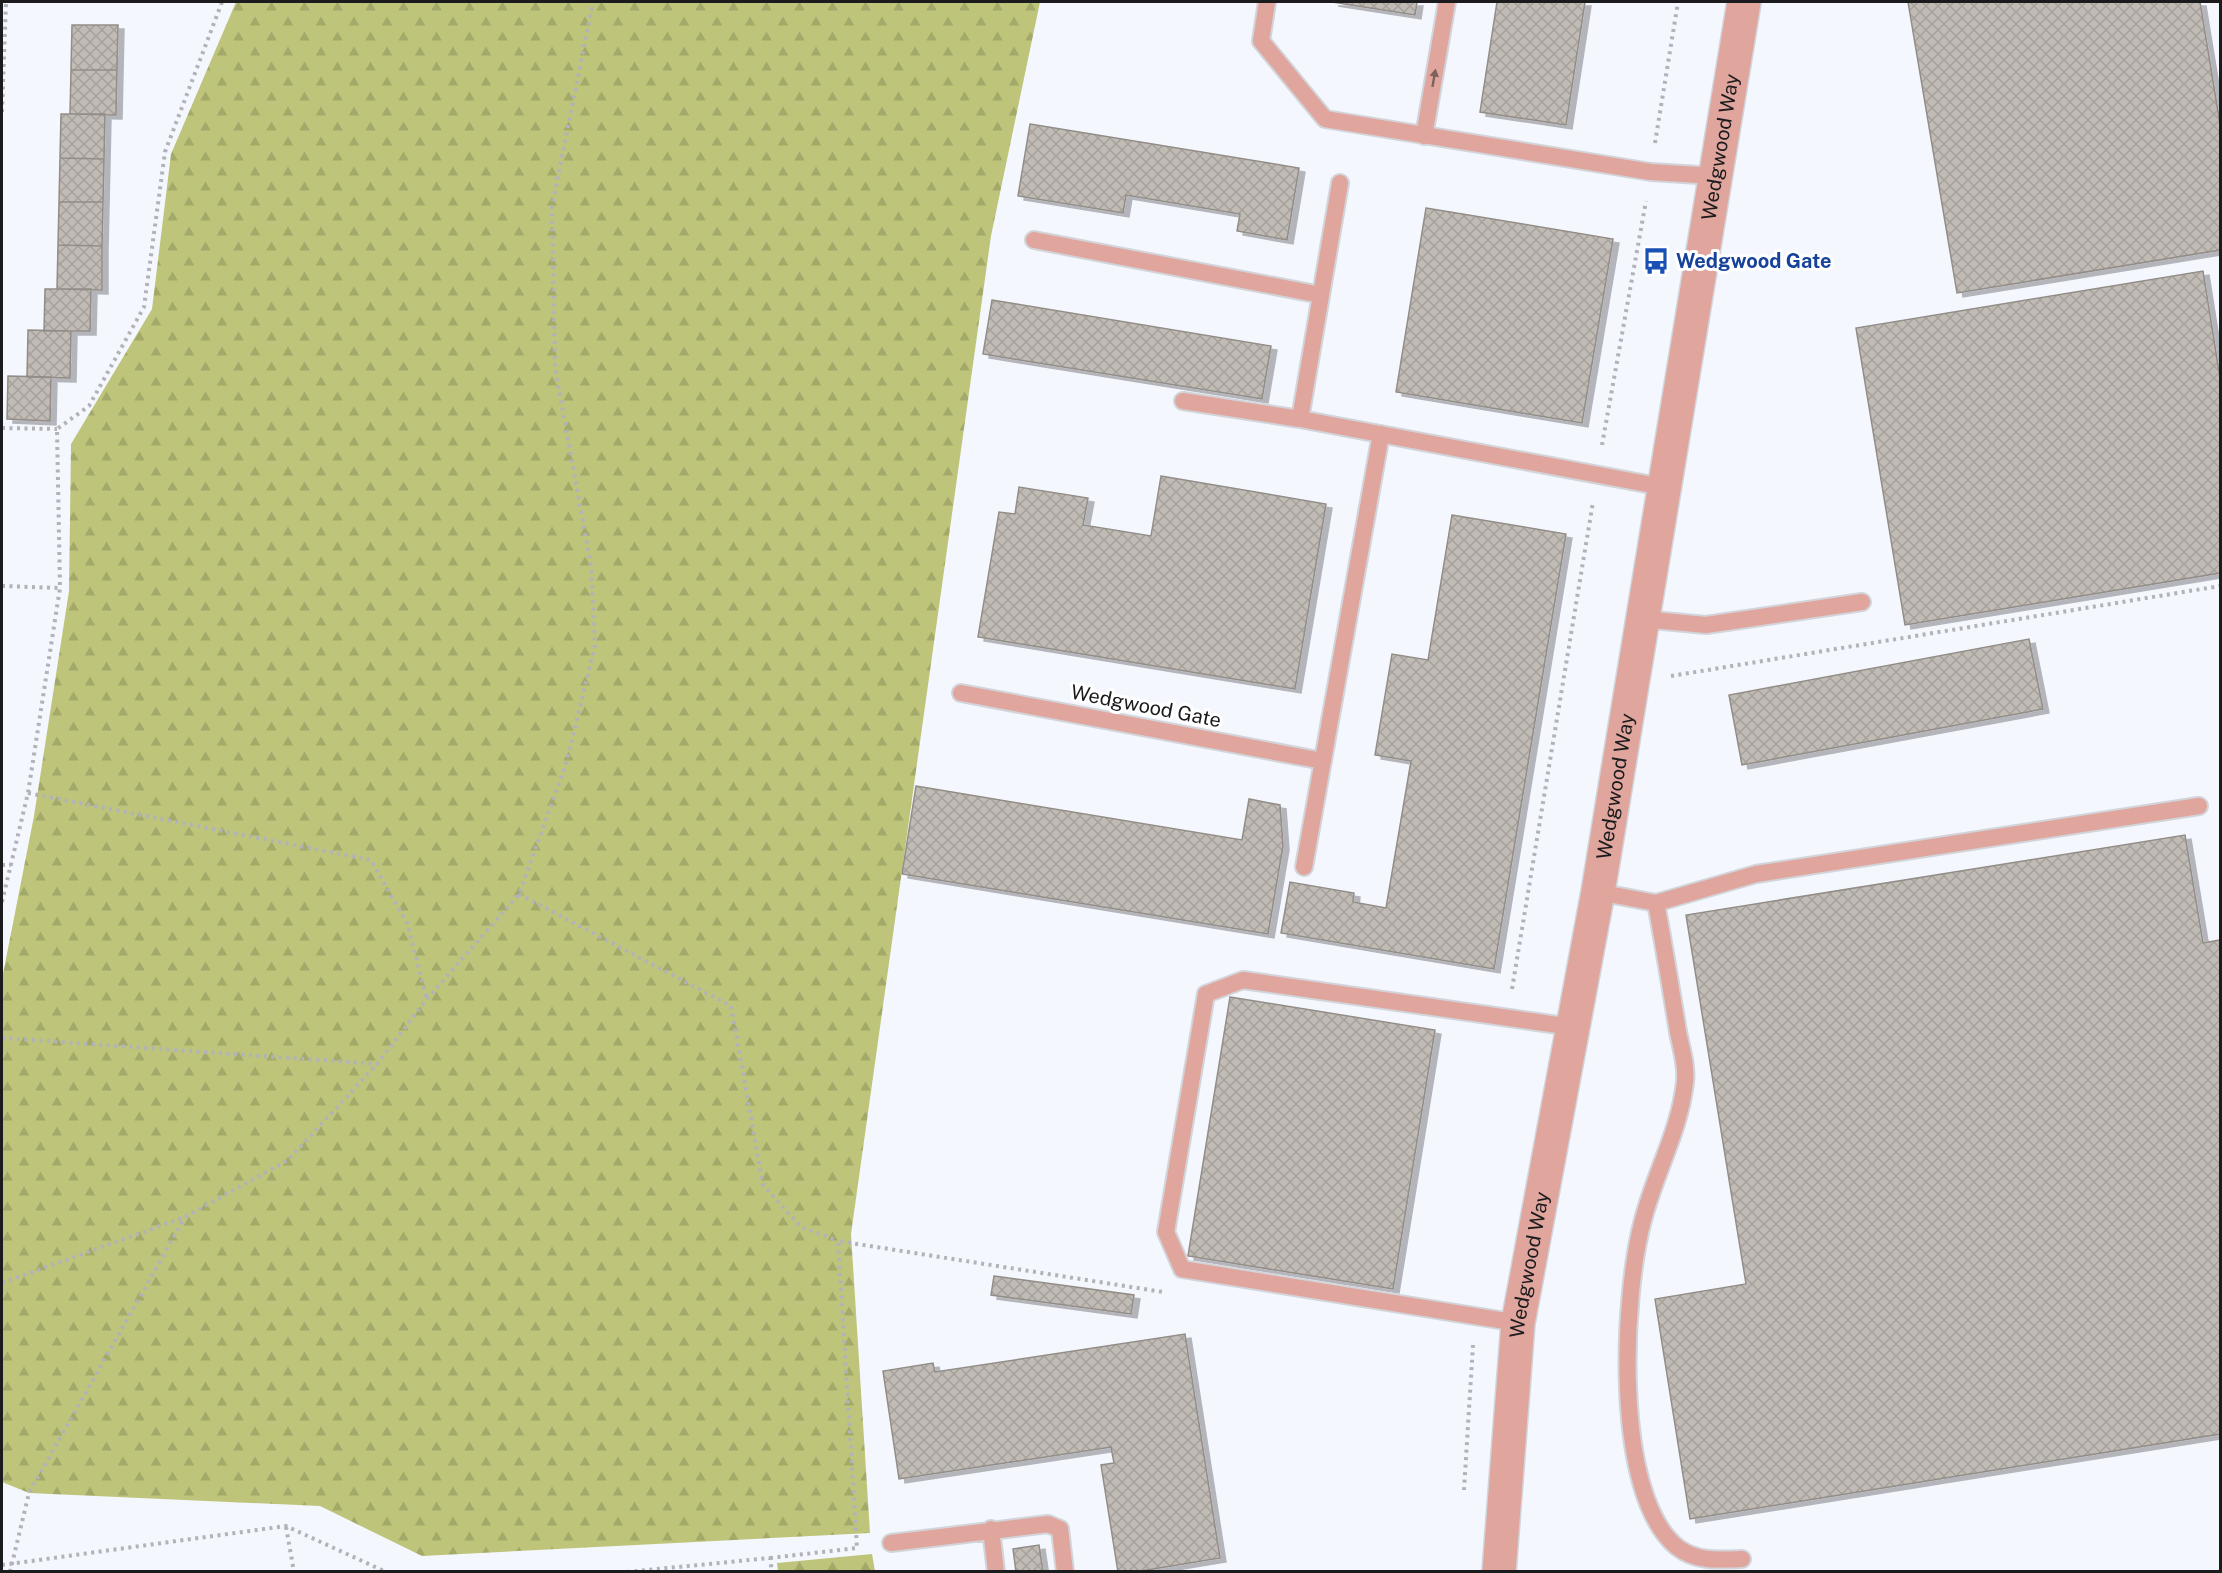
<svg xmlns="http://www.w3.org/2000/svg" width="2222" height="1573" viewBox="0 0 2222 1573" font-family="'Public Sans',sans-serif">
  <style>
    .forest { fill: url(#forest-firs) }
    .building { fill: url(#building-cross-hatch); stroke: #938d88; stroke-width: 1.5; filter: url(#shadow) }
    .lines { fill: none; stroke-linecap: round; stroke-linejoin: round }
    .lane-casing { stroke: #d2d4da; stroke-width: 20 }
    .street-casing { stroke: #d2d4da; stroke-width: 36 }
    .path { stroke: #b2b3b9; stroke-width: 4; stroke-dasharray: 3 4.5; stroke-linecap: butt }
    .lane { stroke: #e0a59c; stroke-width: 16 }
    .street { stroke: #e0a59c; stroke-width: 33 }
    .oneway { fill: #7e605d }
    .labels { text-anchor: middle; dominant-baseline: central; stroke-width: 6; stroke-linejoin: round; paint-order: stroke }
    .street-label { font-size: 20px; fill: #1b1b1e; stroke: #fff }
    .transit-label { font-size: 20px; font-weight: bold; fill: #164399; stroke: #fff; text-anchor: start }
  </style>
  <defs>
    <pattern id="forest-firs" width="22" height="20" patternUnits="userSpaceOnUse" patternTransform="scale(1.5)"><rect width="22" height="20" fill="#bec57a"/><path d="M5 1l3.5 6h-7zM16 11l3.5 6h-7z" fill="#a3a969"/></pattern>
    <pattern id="building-cross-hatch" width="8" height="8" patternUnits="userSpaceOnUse" patternTransform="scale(1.5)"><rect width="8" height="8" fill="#c1bbb5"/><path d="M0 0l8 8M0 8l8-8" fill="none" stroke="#a5a09b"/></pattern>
    <filter id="shadow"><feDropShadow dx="6" dy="4" stdDeviation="0" flood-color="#0004"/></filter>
  </defs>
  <rect width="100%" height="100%" fill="#f5f7fe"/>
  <path class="forest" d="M 236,2 L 1040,2 L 991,236 L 851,1234 L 870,1533 L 422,1556 L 320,1506 L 29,1493 L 2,1482 L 2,979 L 34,816 L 69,591 L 71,444 L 152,309 L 171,154 Z
    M 872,1554 L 875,1571 L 778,1571 L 777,1563 Z"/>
  <path class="building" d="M 1332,2 L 1417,2 L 1415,15 Z
    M 1497,2 L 1585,2 L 1566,125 L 1480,112 Z
    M 1908,2 L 2200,2 L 2220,124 L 2220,250 L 1957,293 Z
    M 72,25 L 118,25 L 117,70 L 71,70 Z
    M 71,70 L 117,70 L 116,115 L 70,114 Z
    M 61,114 L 105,114 L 104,159 L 60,158 Z
    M 1030,124 L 1299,168 L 1287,240 L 1237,231 L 1240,214 L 1126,195 L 1123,213 L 1018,196 Z
    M 60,158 L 104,159 L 103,202 L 59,202 Z
    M 59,202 L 103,202 L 102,246 L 58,245 Z
    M 1426,208 L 1613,239 L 1582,423 L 1396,392 Z
    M 58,245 L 102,246 L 102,290 L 57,289 Z
    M 2203,271 L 2220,378 L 2220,573 L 1905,625 L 1856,328 Z
    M 45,289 L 91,289 L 90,331 L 44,331 Z
    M 992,300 L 1271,346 L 1262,399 L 983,354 Z
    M 28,330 L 71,331 L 70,378 L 27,377 Z
    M 8,376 L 51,377 L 50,421 L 7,419 Z
    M 1161,476 L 1326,504 L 1295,689 L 978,637 L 999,512 L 1015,514 L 1019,487 L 1088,498 L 1083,525 L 1151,536 Z
    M 1452,515 L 1566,534 L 1494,969 L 1281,933 L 1290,882 L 1354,893 L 1353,902 L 1386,908 L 1411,761 L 1375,755 L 1392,654 L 1428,660 Z
    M 2029,639 L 2043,709 L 1742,765 L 1729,695 Z
    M 916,786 L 1242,840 L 1249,799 L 1280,805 L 1283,846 L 1268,934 L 902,874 Z
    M 2185,835 L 2203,943 L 2220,940 L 2220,1434 L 1690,1519 L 1655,1299 L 1746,1284 L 1686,915 Z
    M 1230,997 L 1435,1030 L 1393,1289 L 1188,1256 Z
    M 994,1276 L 1134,1295 L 1131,1314 L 991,1295 Z
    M 1185,1334 L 1220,1558 L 1135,1572 L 1118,1572 L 1101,1465 L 1114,1463 L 1111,1447 L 899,1479 L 883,1371 L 933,1363 L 935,1372 Z
    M 1039,1545 L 1043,1572 L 1016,1572 L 1013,1549 Z"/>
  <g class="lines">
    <defs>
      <path id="lane" d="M 1267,2 L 1261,41 L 1325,119 L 1651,172 L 1715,176
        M 1424,136 L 1447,2
        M 1034,240 L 1321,295
        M 1183,401 L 1300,419 L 1663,487
        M 1300,419 L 1340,183
        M 1642,619 L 1706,625 L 1862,602
        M 961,693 L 1323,761
        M 1304,867 L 1381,434
        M 1598,892 L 1656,903 L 1756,874 L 2199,806
        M 1656,903 C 1664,946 1671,989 1678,1032 C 1681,1047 1687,1066 1685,1082 C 1680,1130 1655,1173 1643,1220 C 1623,1293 1612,1494 1677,1547 C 1696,1562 1719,1560 1742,1559
        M 1518,1323 L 1182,1269 L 1166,1232 L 1206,994 L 1243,980 L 1572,1027
        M 991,1529 L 996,1572
        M 891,1543 L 1048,1524 L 1060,1529 L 1065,1572"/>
      <g id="street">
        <path id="s1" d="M 1499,1572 L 1518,1323 L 1598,892 L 1744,2"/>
      </g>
    </defs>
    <use href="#lane" class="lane-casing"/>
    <use href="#street" class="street-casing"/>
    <path class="path" d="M 2,112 L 6,2
      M 1655,143 L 1678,2
      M 2,428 L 57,429
      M 1602,445 L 1646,201
      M 2,586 L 60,588
      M 1671,676 L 2220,586
      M 28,793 L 371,860 L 407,923 L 427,999
      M 2,865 L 11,865
      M 519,894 L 731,1006 L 763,1185 L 801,1227 L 838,1241
      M 2,902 L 28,793 L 60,588 L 57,429 L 89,406 L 144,307 L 165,152 L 222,2
      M 1512,989 L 1593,502
      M 2,1038 L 377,1064
      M 2,1283 L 185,1217 L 288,1160 L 377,1064 L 427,999 L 519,894 L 566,764 L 595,645 L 591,566 L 555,368 L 552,206 L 593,2
      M 1464,1490 L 1473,1345
      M 286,1527 L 294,1572
      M 770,1558 L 857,1548 L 838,1241 L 1163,1292
      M 2,1565 L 286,1526 L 386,1572
      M 10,1572 L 29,1493 L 185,1217
      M 627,1572 L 770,1558 L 772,1572"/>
    <use href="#lane" class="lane"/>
    <use href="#street" class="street"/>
  </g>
  <defs><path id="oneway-solid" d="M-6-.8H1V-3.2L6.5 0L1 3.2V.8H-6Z" transform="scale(1.5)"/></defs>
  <use class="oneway" href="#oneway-solid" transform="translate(1434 78) rotate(-80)"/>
  <defs>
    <symbol id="bus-bare" viewBox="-9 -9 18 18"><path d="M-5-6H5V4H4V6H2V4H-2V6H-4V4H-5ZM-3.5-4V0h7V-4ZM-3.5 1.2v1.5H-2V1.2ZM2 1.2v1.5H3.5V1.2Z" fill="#1a4fb4" stroke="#fff" stroke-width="2.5" paint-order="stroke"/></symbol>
  </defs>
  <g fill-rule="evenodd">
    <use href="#bus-bare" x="1637" y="242" width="38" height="38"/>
  </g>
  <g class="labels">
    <g class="street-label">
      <text stroke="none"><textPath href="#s1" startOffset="1443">Wedgwood Way</textPath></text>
      <text transform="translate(1146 706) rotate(11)">Wedgwood Gate</text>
      <text stroke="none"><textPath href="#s1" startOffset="795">Wedgwood Way</textPath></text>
      <text stroke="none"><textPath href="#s1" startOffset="309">Wedgwood Way</textPath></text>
    </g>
    <g class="transit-label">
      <text x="1676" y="261">Wedgwood Gate</text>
    </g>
  </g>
  <rect width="2222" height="1573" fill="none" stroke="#1b1b1e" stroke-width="6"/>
</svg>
